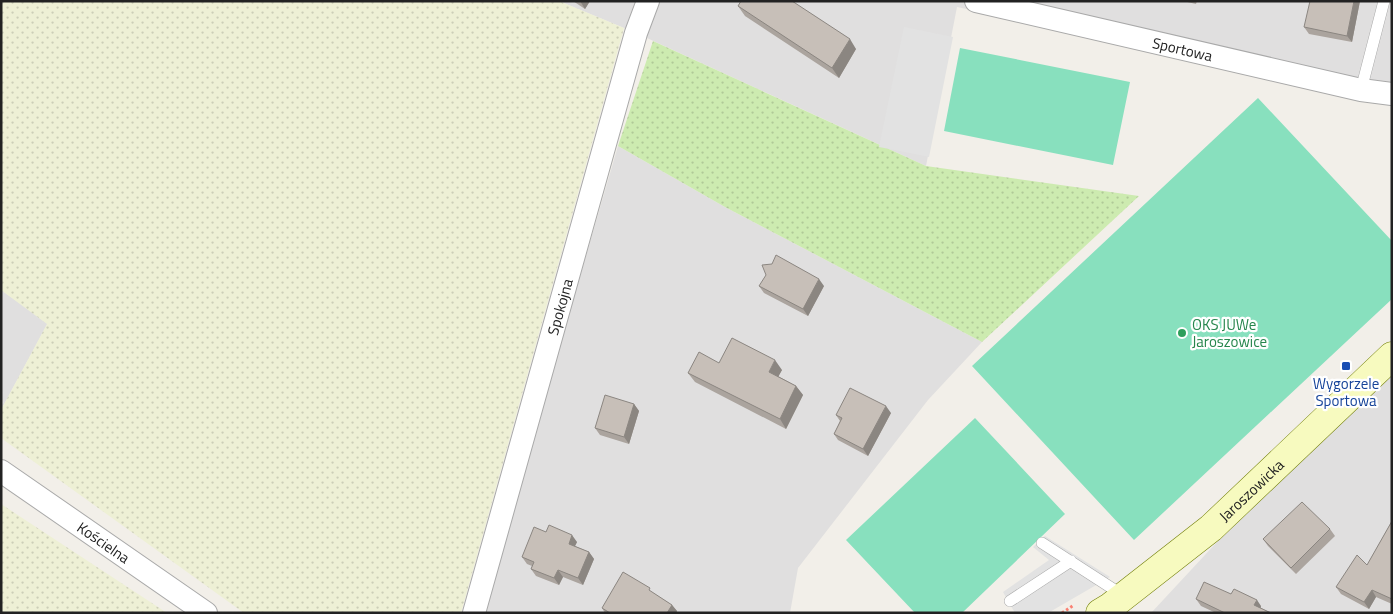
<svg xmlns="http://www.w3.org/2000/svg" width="1393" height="614" viewBox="0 0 1393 614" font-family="'Titillium Web',sans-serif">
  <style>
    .residential { fill: #e0dfdf }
    .farmland { fill: url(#farmland-dots) }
    .grass { fill: url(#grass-dots) }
    .pitch { fill: #88e0be }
    .parking { fill: #e2e2e2 }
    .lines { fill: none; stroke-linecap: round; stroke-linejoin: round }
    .lane-casing { stroke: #a9a9a9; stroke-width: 12 }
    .street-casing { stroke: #a9a9a9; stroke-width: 24 }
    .secondary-casing { stroke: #707d05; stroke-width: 29 }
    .path { stroke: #fa8072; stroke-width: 3; stroke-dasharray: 2.5 2.5; stroke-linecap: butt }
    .lane { stroke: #fff; stroke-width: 11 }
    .street { stroke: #fff; stroke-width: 22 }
    .secondary { stroke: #f7fabf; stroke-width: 28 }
    .wall { fill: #aba49e }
    .shaded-wall { fill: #8b8681 }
    .building { fill: #c7bfb8; stroke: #8b8681 }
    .leisure-dot { fill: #2e9e5b; stroke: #fff; stroke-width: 2 }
    .transit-dot { fill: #1a4fb4; stroke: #fff; stroke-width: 2 }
    .labels { text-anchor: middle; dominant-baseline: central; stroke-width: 4.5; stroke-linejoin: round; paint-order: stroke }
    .street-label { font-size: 15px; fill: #222; stroke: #fff }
    .leisure-label { font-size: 15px; fill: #27864d; stroke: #fff; text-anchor: start }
    .transit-label { font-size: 15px; fill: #164399; stroke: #fff }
  </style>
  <defs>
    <pattern id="farmland-dots" width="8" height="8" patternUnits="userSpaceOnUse" patternTransform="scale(1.25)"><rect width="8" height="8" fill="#eef0d5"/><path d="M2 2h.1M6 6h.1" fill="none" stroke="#ccceb7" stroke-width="1.8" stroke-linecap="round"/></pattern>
    <pattern id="grass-dots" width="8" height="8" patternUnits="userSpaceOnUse" patternTransform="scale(1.25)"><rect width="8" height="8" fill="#cdebb0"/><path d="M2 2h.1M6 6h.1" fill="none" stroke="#b0c997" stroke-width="1.8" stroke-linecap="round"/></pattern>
  </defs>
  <rect width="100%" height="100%" fill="#f2efe9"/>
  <path class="residential" d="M 559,1 L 1392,1 L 1392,94 L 1361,90 L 957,7 L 926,166 L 636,33 Z
    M 618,146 L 725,207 L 982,342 L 928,400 L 798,568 L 790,613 L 482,613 Z
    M 1,290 L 48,323 L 1,410 Z
    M 1392,356 L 1392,613 L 1151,613 L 1377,370 Z"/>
  <path class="farmland" d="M 1,1 L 559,1 L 624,28 L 461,613 L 244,613 L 1,438 L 1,410 L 47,324 L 1,290 Z
    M 1,504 L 167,613 L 1,613 Z"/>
  <path class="grass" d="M 653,41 L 926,166 L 1139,196 L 982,342 L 725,207 L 618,146 Z"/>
  <path class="pitch" d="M 960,48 L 1130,82 L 1113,165 L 944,131 Z
    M 1258,98 L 1392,241 L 1392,299 L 1134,540 L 972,366 Z
    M 975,418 L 1065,514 L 962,613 L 915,613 L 846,540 Z"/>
  <path class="parking" d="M 904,27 L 953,37 L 929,157 L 879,147 Z
    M 1045,536 L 1110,577 L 1048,613 L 1015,613 L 1003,592 L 1049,560 L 1033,547 Z"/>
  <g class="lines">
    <defs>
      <path id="lane" d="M 1361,90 L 1384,1
        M 1042,543 L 1124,596
        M 1010,601 L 1071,561"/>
      <g id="street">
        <path id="s1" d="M 976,1 L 1361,90 L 1392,94"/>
        <path id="s2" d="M 1,471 L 206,613"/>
        <path id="s3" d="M 474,613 L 636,33 L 648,1"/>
      </g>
      <g id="secondary">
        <path id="s4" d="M 1100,613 L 1110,607 L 1211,528 L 1392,356"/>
      </g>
    </defs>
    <use href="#lane" class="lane-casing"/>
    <use href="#street" class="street-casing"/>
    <use href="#secondary" class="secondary-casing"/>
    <path class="path" d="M 1062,613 L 1074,605"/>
    <use href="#lane" class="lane"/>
    <use href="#street" class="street"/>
    <use href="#secondary" class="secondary"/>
  </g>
  <path class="wall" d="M 573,1 L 590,1 L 585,9 Z
    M 1183,1 L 1197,1 L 1196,4 Z
    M 1360,1 L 1352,42 L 1309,34 L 1304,27 Z
    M 738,6 L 856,49 L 839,78 L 745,16 Z
    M 759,286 L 824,286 L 808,316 L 764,293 Z
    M 719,363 L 782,370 L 778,376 L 796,386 L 803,395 L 786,429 L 695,382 L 688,373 Z
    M 634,404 L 639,411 L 629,444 L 600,435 L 595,428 Z
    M 891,413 L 868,456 L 838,440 L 834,434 L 840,421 L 836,415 Z
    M 1392,521 L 1392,604 L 1376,597 L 1369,609 L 1341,594 L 1336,587 L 1367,565 Z
    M 1330,529 L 1335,536 L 1296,574 L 1268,546 L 1263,539 Z
    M 546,532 L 577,542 L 575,546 L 589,552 L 594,559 L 583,585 L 563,577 L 559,585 L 536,576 L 531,569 L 532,566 L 527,564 L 522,557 Z
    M 653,593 L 672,605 L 677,611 L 676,613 L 605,613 L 602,608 Z
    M 1196,599 L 1261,606 L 1261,608 L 1271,613 L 1216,613 L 1201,606 Z"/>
  <path class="shaded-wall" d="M 580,1 L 590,1 L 585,9 Z
    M 1354,1 L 1360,1 L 1352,42 L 1347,36 Z
    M 850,39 L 856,49 L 839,78 L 832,68 Z
    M 819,279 L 824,286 L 808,316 L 803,309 Z
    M 775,360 L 782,370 L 776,381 L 769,372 Z
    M 796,386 L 803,395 L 786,429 L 780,419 Z
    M 634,404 L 639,411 L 629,444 L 624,437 Z
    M 886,406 L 891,413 L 868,456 L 863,449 Z
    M 572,535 L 577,542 L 573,550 L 569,544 Z
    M 589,552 L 594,559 L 583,585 L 578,578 Z
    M 558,570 L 563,577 L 559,585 L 554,578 Z
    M 1372,590 L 1376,597 L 1369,609 L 1364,602 Z
    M 1257,600 L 1261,606 L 1259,612 L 1254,605 Z
    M 672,605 L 677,611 L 676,613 L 667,613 Z"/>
  <path class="building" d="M 741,1 L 792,1 L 850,39 L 832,68 L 738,6 Z
    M 1310,1 L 1354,1 L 1347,36 L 1304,27 Z
    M 776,255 L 819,279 L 803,309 L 759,286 L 766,275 L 762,265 L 772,264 Z
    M 732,338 L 775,360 L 769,372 L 796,386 L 780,419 L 688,373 L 699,352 L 719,363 Z
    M 850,388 L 886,406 L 863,449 L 834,434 L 842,418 L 836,415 Z
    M 605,395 L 634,404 L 624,437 L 595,428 Z
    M 1302,502 L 1330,529 L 1291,568 L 1263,539 Z
    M 1392,521 L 1392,599 L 1372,590 L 1364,602 L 1336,587 L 1357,555 L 1367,565 Z
    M 549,525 L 572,535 L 569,544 L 589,552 L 578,578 L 558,570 L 554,578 L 531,569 L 534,562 L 522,557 L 534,527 L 546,532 Z
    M 623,572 L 650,588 L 649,590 L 672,605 L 667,613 L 610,613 L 602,608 Z
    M 1204,582 L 1231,594 L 1234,589 L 1257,600 L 1254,605 L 1271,613 L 1225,613 L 1196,599 Z"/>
  <circle class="leisure-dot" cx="1182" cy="333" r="5"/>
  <rect class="transit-dot" x="1341" y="361" width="10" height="10" rx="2.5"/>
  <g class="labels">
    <g class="street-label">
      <text stroke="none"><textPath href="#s1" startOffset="212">Sportowa</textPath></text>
      <text stroke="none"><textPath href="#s3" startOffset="318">Spokojna</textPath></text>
      <text stroke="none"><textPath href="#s4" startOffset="195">Jaroszowicka</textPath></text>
      <text stroke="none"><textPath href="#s2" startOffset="125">Kościelna</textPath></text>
    </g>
    <g class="leisure-label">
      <text x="1192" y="324">OKS JUWe<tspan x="1192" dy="17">Jaroszowice</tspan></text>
    </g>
    <g class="transit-label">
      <text x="1346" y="383">Wygorzele<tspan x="1346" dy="17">Sportowa</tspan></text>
    </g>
  </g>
  <rect width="1393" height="614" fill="none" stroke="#222222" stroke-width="5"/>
</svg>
